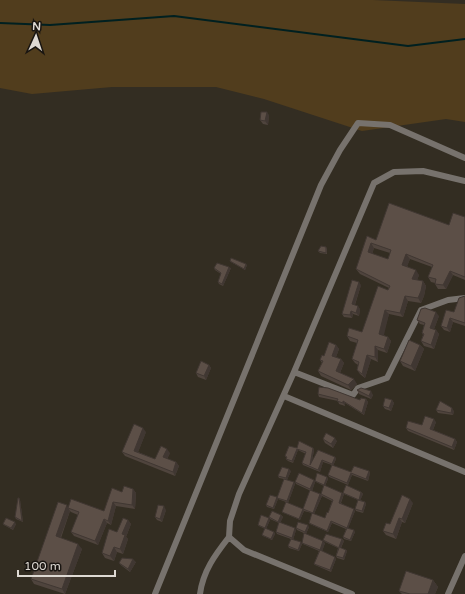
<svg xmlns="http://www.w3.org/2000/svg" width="465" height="594" viewBox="0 0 465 594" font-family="'Varela Round',sans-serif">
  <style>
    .green { fill: #513d1d }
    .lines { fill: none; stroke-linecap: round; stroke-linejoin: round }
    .stream { stroke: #002020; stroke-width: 2 }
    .minor { stroke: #77726d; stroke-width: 6 }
    .wall { fill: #4f443d; fill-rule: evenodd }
    .shaded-wall { fill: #403732 }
    .building { fill: #5c4f47; stroke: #403732; fill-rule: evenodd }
  </style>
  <rect width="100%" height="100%" fill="#332d22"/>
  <path class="green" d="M 0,0 L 373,0 L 465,4 L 465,122 L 446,119 L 362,131 L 264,99 L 216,87 L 112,87 L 32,94 L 0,88 Z"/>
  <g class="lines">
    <path class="stream" d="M 0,23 L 50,25 L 174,16 L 408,46 L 465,39"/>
    <path class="minor" d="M 294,372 L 374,183 L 394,172 L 423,171 L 465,181
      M 284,396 L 465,472
      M 155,594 L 321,185 L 340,150 L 358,123 L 390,125 L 465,158
      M 200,594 C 203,571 215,555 229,537
      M 352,594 L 244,550 L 229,537 L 230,521 L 239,494 L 294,372 L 353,395 L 358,388 L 387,378 L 421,310 L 448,300 L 465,298
      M 448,594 L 465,556"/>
  </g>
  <path class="wall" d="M 269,115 L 268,125 L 263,124 L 260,120 Z
    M 465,217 L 465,280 L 453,275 L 446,289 L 438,289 L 435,284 L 435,283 L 431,282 L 428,277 L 432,267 L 410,259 L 407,266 L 419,275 L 417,280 L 423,281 L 426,286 L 424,296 L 421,303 L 408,301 L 403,317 L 389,314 L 383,335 L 388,337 L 391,341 L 387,353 L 378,350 L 378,362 L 371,359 L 365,378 L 360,374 L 357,370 L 358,365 L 355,363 L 352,359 L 357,343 L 350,341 L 347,336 L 362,332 L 389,288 L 360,274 L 356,269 L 367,236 L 376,240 L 449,225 ZM 374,248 L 390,253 L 388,259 L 372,254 Z
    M 326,247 L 327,249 L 327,254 L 320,253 L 318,251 Z
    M 230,261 L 247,265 L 245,270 L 231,262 Z
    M 214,268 L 231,268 L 223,286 L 219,284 L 218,282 L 221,274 L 215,270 Z
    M 361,285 L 355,305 L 360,309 L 359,316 L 353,314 L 352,318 L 344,317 L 342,314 Z
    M 465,296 L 465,326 L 453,322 L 450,332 L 444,330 L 441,326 L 454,312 Z
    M 439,316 L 434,329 L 436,330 L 439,334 L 434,349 L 424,346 L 421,341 L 423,335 L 422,333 L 424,325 L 420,324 L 417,320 Z
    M 336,345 L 339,349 L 336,357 L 341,359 L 344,363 L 340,373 L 357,384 L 351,390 L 321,376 L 318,371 L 322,363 L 320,360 Z
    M 420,345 L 424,349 L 415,371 L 403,366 L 400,361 Z
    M 209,365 L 211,368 L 206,380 L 198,377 L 196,373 Z
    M 357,390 L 373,395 L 371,399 L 359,394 Z
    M 318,394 L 360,400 L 366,399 L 368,402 L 364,415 L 345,403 L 345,406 L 339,404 L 338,401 L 319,397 Z
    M 392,400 L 394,403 L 391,411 L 385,409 L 383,406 Z
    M 436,410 L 454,411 L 453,415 L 438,413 Z
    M 436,422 L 433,430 L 455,439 L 457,442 L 454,450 L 408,431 L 406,428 Z
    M 146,432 L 138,452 L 155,459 L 170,453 L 167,459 L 176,462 L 179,466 L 175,476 L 125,456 L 122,452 Z
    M 323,439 L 337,441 L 333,448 L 325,443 Z
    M 297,448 L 313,448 L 314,450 L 312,461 L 335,457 L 336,459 L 333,466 L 351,472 L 369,471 L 370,473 L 368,481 L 352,475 L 348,485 L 329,477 L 328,475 L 332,465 L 323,462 L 320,472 L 303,465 L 302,463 L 306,454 L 298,450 L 293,463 L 288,461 L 286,459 L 287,458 L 285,456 Z
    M 291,471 L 287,480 L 294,482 L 295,484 L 288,503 L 303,509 L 311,491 L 296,484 L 295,482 L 314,480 L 315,482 L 312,491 L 321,494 L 324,486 L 316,482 L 315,481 L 327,477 L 328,479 L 325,486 L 342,493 L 344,494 L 341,503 L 355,511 L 348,528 L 355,532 L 351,541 L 344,539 L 343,537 L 346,529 L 332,523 L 328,532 L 310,524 L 309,523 L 312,513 L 304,511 L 300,520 L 284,513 L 282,512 L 286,502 L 278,499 L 277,498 L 284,479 L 279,478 L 278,476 ZM 322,496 L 332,501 L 328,513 L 325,518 L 314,514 Z
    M 133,489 L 136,493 L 135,509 L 116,506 L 111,525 L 107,523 L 98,545 L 74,536 L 71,532 L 78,515 L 71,512 L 70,511 L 61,538 L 82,549 L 65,594 L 34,584 L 31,579 L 68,507 L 104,511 L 122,492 Z
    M 361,492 L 363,494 L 360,500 L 365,502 L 366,504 L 363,513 L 356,511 L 355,509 L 358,500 L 344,494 L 343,493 Z
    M 19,498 L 20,500 L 23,522 L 16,519 L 15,517 Z
    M 278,499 L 274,509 L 267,507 L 266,505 Z
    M 413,503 L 405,523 L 402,522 L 396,539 L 386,535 L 383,531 Z
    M 166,510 L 162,522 L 157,520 L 155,517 Z
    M 281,515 L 283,517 L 280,523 L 296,530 L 293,540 L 302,544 L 299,551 L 289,548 L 288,546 L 291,539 L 277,534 L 276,532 L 279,523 L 270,519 L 269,517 Z
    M 128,520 L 131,524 L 126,537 L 128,539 L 123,554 L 117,552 L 114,561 L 105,558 L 102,553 L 117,532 Z
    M 270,520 L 266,529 L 274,532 L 275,534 L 272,540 L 263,536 L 262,535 L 265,529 L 259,526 L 258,525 Z
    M 3,524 L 16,524 L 13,530 L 4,525 Z
    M 309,527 L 306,534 L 297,530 L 296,528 Z
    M 342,539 L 344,541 L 341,548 L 346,550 L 347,551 L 344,560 L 337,558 L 336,556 L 338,548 L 325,542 L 323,540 Z
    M 302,543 L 325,543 L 322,551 L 336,559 L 331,572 L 315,565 L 314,564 L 319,551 L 303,544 Z
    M 136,562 L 130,572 L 122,566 L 119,563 Z
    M 433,580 L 438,587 L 435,594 L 402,594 L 399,591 Z"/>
  <path class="shaded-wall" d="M 267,112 L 269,115 L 268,125 L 265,121 Z
    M 371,243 L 374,248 L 371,257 L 368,252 Z
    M 406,254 L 410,259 L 406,269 L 402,265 Z
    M 246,264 L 247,265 L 245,270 L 244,269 Z
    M 229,267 L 231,268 L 223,286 L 222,284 Z
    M 416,270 L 419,275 L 416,284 L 412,279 Z
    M 450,271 L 453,275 L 446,289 L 443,285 Z
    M 423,281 L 426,286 L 424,296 L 421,303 L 418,298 Z
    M 359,282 L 361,285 L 354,307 L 352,304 Z
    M 405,296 L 408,301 L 403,317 L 400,313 Z
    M 358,306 L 360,309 L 359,316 L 356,313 Z
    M 385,310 L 389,314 L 383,339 L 379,334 Z
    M 351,311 L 353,314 L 352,318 L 350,315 Z
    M 436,312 L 439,316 L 433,332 L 430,328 Z
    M 450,318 L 453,322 L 450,332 L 447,328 Z
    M 436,330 L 439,334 L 434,349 L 431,345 Z
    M 388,337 L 391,341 L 387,353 L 384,349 Z
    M 336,345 L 339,349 L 335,360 L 332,356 Z
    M 420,345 L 424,349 L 415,371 L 411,366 Z
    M 375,346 L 378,350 L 378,362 L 375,357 Z
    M 367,355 L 371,359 L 365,378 L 362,374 Z
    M 341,359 L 344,363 L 339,375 L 336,371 Z
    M 209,365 L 211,368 L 206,380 L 204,376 Z
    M 354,379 L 357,384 L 351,390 L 348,385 Z
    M 371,391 L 373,395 L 371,399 L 369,396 Z
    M 366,399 L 368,402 L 364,415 L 362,413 Z
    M 392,400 L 394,403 L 391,411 L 389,408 Z
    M 343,401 L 345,403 L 345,406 L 343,403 Z
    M 452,408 L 454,411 L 453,415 L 451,413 Z
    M 434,419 L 436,422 L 432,432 L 430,429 Z
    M 143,428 L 146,432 L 137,455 L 134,451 Z
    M 335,438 L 337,441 L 333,448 L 331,444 Z
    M 455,439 L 457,442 L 454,450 L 452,447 Z
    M 313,448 L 314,450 L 311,467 L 310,465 Z
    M 167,449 L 170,453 L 166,461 L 163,457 Z
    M 297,449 L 298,450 L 293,463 L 292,461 Z
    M 335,457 L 336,459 L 333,466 L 332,464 Z
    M 322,460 L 323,462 L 320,472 L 318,470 Z
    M 176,462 L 179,466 L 175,476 L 173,472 Z
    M 289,469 L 291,471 L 287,480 L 286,478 Z
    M 369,471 L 370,473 L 368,481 L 366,479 Z
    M 351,473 L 352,475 L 348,485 L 347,483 Z
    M 327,477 L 328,479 L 325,486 L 324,485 Z
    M 314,480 L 315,482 L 312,491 L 310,489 Z
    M 294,482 L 295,484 L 288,503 L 287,501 Z
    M 133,489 L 136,493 L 135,509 L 132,505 Z
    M 361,492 L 363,494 L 360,501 L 359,500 Z
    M 342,493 L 344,494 L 340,504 L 339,503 Z
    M 320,494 L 322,496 L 314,514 L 313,513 Z
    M 277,497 L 278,499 L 274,509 L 273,508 Z
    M 19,498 L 20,500 L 23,522 L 22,521 Z
    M 410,499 L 413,503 L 405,523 L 402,519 Z
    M 113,502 L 116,506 L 111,525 L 108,521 Z
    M 365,502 L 366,504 L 363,513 L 362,511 Z
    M 67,505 L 70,511 L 59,541 L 56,536 Z
    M 164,506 L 166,510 L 162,522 L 160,519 Z
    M 303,509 L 304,511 L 300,520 L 299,519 Z
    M 354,509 L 355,511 L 348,529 L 347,528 Z
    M 281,515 L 283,517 L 280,523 L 278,522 Z
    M 269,518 L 270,520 L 266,529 L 265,528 Z
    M 399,518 L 402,522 L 396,539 L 393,534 Z
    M 104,519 L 107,523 L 98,545 L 95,541 Z
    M 128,520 L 131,524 L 126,537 L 128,539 L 123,554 L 120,549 L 122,534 Z
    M 331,521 L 332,523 L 328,532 L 327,531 Z
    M 15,522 L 16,524 L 13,530 L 11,528 Z
    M 308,525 L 309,527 L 306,534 L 305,532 Z
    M 295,528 L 296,530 L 293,540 L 292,538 Z
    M 354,530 L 355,532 L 351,541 L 350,540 Z
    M 274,532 L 275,534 L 272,540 L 271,539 Z
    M 342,539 L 344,541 L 340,549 L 339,547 Z
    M 323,541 L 325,543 L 322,552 L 320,550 Z
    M 301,542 L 302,544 L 299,551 L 298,550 Z
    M 78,544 L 82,549 L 65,594 L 62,589 Z
    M 114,547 L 117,552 L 114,561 L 110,556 Z
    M 346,550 L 347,551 L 344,560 L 343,558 Z
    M 335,557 L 336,559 L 331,572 L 330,570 Z
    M 133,559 L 136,562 L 130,572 L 128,569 Z
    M 433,580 L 438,587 L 435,594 L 428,594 Z"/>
  <path class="building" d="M 261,112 L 267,112 L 265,121 L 260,120 Z
    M 389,203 L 449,225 L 453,213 L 465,217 L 465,277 L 450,271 L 443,285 L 435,284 L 436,279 L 428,277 L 433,265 L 406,254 L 402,265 L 416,270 L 412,279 L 423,281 L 421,291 L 418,298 L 405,296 L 400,313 L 385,310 L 379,334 L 388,337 L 384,349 L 375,346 L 375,357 L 367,355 L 362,374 L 357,370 L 359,362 L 352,359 L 358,340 L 347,336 L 349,328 L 362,332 L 378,286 L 388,290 L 390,286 L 356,269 L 367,236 L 376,240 ZM 371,243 L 391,250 L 388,259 L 368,252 Z
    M 321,246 L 326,247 L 326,253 L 318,251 Z
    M 231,258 L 246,264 L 244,269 L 230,261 Z
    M 217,263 L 229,267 L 222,284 L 218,282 L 221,273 L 214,268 Z
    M 352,280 L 359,282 L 352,304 L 358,306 L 356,313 L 351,311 L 350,315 L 342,314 Z
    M 465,296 L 465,323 L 450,318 L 447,328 L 441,326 L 446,310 L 454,312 L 459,298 Z
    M 425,308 L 436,312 L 430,328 L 436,330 L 431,345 L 421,341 L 424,334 L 422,333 L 425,323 L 417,320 L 421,309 Z
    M 409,340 L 420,345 L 411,366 L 400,361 Z
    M 329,342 L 336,345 L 332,356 L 341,359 L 336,371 L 354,379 L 348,385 L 318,371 L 323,361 L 320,360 L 322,355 L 324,356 Z
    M 201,361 L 209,365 L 204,376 L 196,373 Z
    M 319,387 L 328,388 L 360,400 L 361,398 L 366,399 L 362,413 L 343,401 L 343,403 L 337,401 L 338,399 L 318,394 Z
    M 361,388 L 371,391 L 369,396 L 357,390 Z
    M 385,398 L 392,400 L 389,408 L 383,406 Z
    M 440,401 L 452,408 L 451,413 L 436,410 Z
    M 425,416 L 434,419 L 430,429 L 455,439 L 452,447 L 406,428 L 408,421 L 422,425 Z
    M 134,424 L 143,428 L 134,451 L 155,459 L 161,446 L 167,449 L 163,457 L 176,462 L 173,472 L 122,452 Z
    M 326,433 L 335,438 L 331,444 L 323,439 Z
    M 299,441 L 313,448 L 310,465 L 318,450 L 335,457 L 332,464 L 322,460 L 318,470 L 302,463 L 306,452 L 297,449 L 292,461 L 286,459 L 287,457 L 285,456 L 289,446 L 297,448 Z
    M 332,465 L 351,472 L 354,466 L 369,471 L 366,479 L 351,473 L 347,483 L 328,475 Z
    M 282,467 L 289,469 L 286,478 L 278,476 Z
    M 299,473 L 314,480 L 310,489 L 295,482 Z
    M 317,473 L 327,477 L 324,485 L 315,481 Z
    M 284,479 L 294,482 L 287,501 L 277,498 Z
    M 324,485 L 342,493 L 339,503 L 354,509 L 347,528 L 331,521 L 327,531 L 309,523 L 312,513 L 325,518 L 327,512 L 328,513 L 333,500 L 321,494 Z
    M 346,485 L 361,492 L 359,500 L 343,493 Z
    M 124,486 L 133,489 L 132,505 L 113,502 L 108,521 L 104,519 L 95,541 L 71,532 L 79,512 L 68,508 L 71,499 L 104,511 L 112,488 L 122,492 Z
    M 310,490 L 320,494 L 313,513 L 303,509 Z
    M 270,495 L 277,497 L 273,508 L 266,505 Z
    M 402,495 L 410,499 L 402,519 L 399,518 L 393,534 L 383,531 L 386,523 L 390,524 Z
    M 18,498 L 19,498 L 22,521 L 15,517 Z
    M 358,500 L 365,502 L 362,511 L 355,509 Z
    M 58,502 L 67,505 L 56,536 L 78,544 L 62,589 L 31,579 Z
    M 286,502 L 303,509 L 299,519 L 282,512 Z
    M 158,505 L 164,506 L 160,519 L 155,517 Z
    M 272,511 L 281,515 L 278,522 L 269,517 Z
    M 261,515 L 269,518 L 265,528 L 258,525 Z
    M 6,518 L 15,522 L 11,528 L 3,524 Z
    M 123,518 L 128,520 L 122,534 L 125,535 L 120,549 L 114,547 L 110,556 L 102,553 L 109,529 L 117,532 Z
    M 279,522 L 295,528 L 292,538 L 276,532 Z
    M 298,522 L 308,525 L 305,532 L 296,528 Z
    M 265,528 L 274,532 L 271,539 L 262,535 Z
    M 347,528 L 354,530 L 350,540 L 343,537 Z
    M 304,533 L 323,541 L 320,550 L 302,543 Z
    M 326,534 L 342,539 L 339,547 L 346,550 L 343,558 L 336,556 L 339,548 L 323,540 Z
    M 291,539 L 301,542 L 298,550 L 288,546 Z
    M 320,550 L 335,557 L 330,570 L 314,564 Z
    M 122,558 L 133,559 L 128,569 L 119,563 Z
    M 406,571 L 433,580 L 428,594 L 410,594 L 399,591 Z"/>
  <g transform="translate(36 36) rotate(3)" stroke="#191511" stroke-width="3" paint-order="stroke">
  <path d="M0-3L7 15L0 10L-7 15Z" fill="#ded9d3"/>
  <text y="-6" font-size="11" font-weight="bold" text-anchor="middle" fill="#ded9d3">N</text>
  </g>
  <path d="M18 570v6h97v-6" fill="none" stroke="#ded9d3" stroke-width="2"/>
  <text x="24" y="570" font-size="12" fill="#ded9d3" stroke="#191511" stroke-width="3" paint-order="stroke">100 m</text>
</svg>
